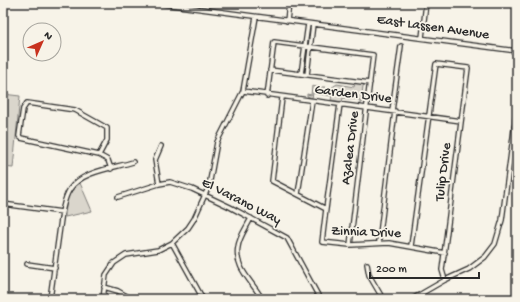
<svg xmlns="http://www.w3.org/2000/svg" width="520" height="302" viewBox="0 0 520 302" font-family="'Gochi Hand',sans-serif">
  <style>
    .green { fill: #dad6cc; stroke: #82807c }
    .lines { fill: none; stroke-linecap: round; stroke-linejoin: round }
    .minor-casing { stroke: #2b2b2b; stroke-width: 6 }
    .minor { stroke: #f7f3e8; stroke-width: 3.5 }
    .labels { text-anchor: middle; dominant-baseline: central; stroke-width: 3.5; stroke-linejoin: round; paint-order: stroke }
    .street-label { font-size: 14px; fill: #2b2b2b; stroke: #f7f3e8 }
  </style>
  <rect width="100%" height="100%" fill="#f7f3e8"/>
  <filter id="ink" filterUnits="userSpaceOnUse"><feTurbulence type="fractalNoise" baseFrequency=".025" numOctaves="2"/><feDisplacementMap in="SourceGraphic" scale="8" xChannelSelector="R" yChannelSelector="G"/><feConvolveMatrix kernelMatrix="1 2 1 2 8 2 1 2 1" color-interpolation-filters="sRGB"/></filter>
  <g filter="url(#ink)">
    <path class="green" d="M 355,83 L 366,84 L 363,86 L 361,104 L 360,104 L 360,100 L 343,98 L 342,102 L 331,100 L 332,96 L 313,93 L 312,98 L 307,96 L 307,94 L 311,95 L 312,86 L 321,88 L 322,87 L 325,87 L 325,91 L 330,92 L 331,88 L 337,84 L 354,87 Z
      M 3,94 L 20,96 L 13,168 L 3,167 Z
      M 80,183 L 92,211 L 65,217 C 66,202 67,192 80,183 Z"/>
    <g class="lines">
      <defs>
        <path id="minor" d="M 156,3 L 517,51
          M 287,21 L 289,3
          M 422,38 L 426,3
          M 270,70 L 370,83
          M 301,74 L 308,24
          M 307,75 L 313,24
          M 243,91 L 461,121
          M 267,96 L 274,42 L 373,55 L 350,245
          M 282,98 L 272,181 L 326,209 L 322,242 L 350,245 L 389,243 L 445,253
          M 392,111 L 401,46
          M 99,155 L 107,140 L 107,128 L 75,110 L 27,103 L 23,109 L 19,136 L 21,138 L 99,155 L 108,160 L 111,169
          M 159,184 L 155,160 L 161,146
          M 298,194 L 312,101
          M 118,197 L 159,184 L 170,182 L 192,189 L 230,207 L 287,238 L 320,299
          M 3,204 L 62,212
          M 326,209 L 340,104
          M 251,218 C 247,227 239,237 238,247 C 234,268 253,282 262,299
          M 379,242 L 395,111
          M 172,243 L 203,299
          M 411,246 L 436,64 L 468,68 L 442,270 L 445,280
          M 27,264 L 55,268
          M 367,264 L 369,275 L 383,299
          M 104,287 L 118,291 L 132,299
          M 50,299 L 62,212 C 64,204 65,196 70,189 C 82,171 114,168 133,162
          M 103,299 L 106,275 L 114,263 L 126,255 L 158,250 L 172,243 L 188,228 L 194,219 L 209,186 L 217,142 L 243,91 L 256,17
          M 412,299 L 445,280 L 469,269 L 485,257 L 495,244 L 502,220 L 517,107"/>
      </defs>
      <use href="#minor" class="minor-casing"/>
      <use href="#minor" class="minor"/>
    </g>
  </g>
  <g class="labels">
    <g class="street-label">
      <text transform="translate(433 28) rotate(8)">East Lassen Avenue</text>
      <text transform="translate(353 95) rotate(7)">Garden Drive</text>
      <text transform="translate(351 148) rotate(-83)">Azalea Drive</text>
      <text transform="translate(444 172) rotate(-83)">Tulip Drive</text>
      <text transform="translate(241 202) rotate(27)">El Varano Way</text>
      <text transform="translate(366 233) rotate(2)">Zinnia Drive</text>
    </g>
  </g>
  <rect width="520" height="302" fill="none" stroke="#f7f3e8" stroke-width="16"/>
  <rect x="8" y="8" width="504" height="286" fill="none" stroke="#2b2b2b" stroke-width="1.5" filter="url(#ink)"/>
  <g transform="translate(42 42) rotate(45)"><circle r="19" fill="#f7f3e8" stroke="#a5a39c"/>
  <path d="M0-3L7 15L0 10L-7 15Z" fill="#c8321e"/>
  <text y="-6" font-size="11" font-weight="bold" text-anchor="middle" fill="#2b2b2b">N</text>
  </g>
  <path d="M370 272v6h109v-6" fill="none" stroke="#2b2b2b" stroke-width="2"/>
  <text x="376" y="272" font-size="12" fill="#2b2b2b" stroke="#f7f3e8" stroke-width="3" paint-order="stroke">200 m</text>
</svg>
